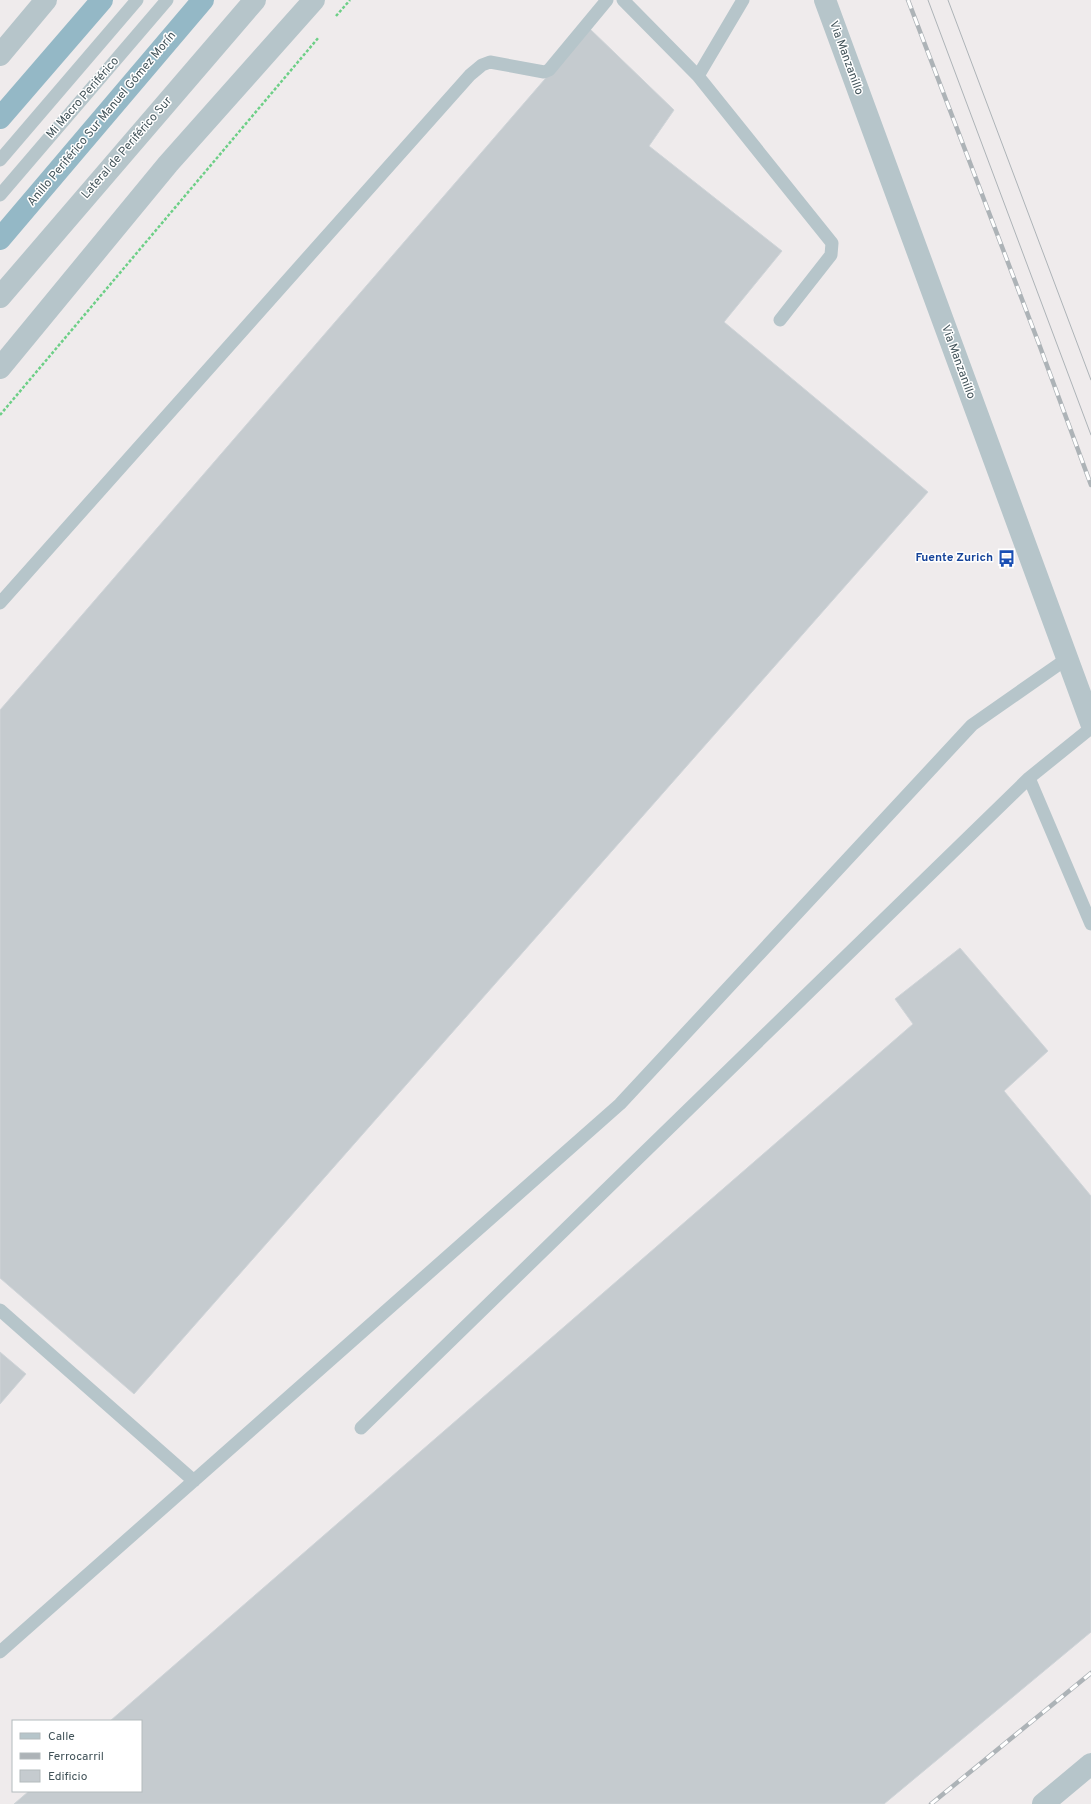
<svg xmlns="http://www.w3.org/2000/svg" width="1091" height="1804" viewBox="0 0 1091 1804" font-family="Overpass,sans-serif">
  <style>
    .building { fill: #c5cbcf; stroke: #cfd4d8 }
    .lines { fill: none; stroke-linecap: round; stroke-linejoin: round }
    .path { stroke: #6dcf87; stroke-width: 2.5; stroke-dasharray: 3 2; stroke-linecap: butt }
    .service { stroke: #b6c5ca; stroke-width: 13 }
    .minor { stroke: #b6c5ca; stroke-width: 22 }
    .tertiary { stroke: #b6c5ca; stroke-width: 22 }
    .trunk { stroke: #94b8c6; stroke-width: 22 }
    .tram { stroke: #adb3b7; stroke-width: 1 }
    .rail-casing { stroke: #adb3b7; stroke-width: 4.5 }
    .rail { stroke: #fff; stroke-width: 3; stroke-dasharray: 9; stroke-linecap: butt }
    .labels { text-anchor: middle; dominant-baseline: central; stroke-width: 3; stroke-linejoin: round; paint-order: stroke }
    .street-label { font-size: 12px; fill: #43545a; stroke: #fff }
    .transit-label { font-size: 12px; font-weight: bold; fill: #164399; stroke: #fff; text-anchor: end }
  </style>
  <rect width="100%" height="100%" fill="#efebec"/>
  <path class="building" d="M 589,28 L 674,110 L 649,146 L 782,251 L 724,322 L 928,492 L 134,1394 L 0,1278 L 0,710 Z
    M 960,948 L 1048,1051 L 1004,1091 L 1091,1196 L 1091,1632 L 884,1804 L 14,1804 L 29,1791 L 141,1791 L 141,1721 L 110,1721 L 913,1024 L 895,999 Z
    M 0,1352 L 26,1374 L 0,1404 Z"/>
  <g class="lines">
    <path class="path" d="M 336,16 L 350,0
      M 0,415 L 319,37"/>
    <path class="service" d="M 623,0 L 698,76 L 832,243 L 831,255 L 780,320
      M 698,76 L 743,0
      M 0,160 L 137,0
      M 0,195 L 167,0
      M 0,603 L 470,75 L 482,65 L 490,62 L 544,72 L 549,70 L 607,0
      M 1029,778 L 1091,924
      M 0,1310 L 194,1481
      M 361,1428 L 1029,778 L 1091,728
      M 0,1652 L 620,1104 L 972,725 L 1068,658"/>
    <path class="minor" d="M 0,368 L 168,164 L 314,0
      M 1043,1804 L 1091,1764"/>
    <path class="tertiary" d="M 825,0 L 1091,723
      M 0,55 L 46,0
      M 0,297 L 255,0"/>
    <path class="trunk" d="M 0,118 L 102,0
      M 0,239 L 203,0"/>
    <path class="tram" d="M 928,0 L 1091,435
      M 948,0 L 1091,380"/>
    <defs>
      <path id="rail" d="M 908,0 L 1039,344 L 1091,485
        M 931,1804 L 1091,1673"/>
    </defs>
    <use href="#rail" class="rail-casing"/>
    <use href="#rail" class="rail"/>
  </g>
  <defs>
    <symbol id="bus-bare" viewBox="-9 -9 18 18"><path d="M-5-6H5V4H4V6H2V4H-2V6H-4V4H-5ZM-3.5-4V0h7V-4ZM-3.5 1.2v1.5H-2V1.2ZM2 1.2v1.5H3.5V1.2Z" fill="#1a4fb4" stroke="#fff" stroke-width="2.5" paint-order="stroke"/></symbol>
  </defs>
  <g fill-rule="evenodd">
    <use href="#bus-bare" x="994" y="546" width="25" height="25"/>
  </g>
  <g class="labels">
    <g class="street-label">
      <text transform="translate(846 58) rotate(70)">Via Manzanillo</text>
      <text transform="translate(83 98) rotate(-49)">Mi Macro Periférico</text>
      <text transform="translate(102 119) rotate(-50)">Anillo Periférico Sur Manuel Gómez Morín</text>
      <text transform="translate(127 148) rotate(-49)">Lateral de Periférico Sur</text>
      <text transform="translate(958 362) rotate(70)">Via Manzanillo</text>
    </g>
    <g class="transit-label">
      <text x="993" y="558">Fuente Zurich</text>
    </g>
  </g>
  <rect x="12" y="1720" width="130" height="72" fill="#ffffff" stroke="#b4bbbd"/>
  <rect x="20" y="1733" width="20" height="6" fill="#b6c5ca" stroke="#b4bbbd"/>
  <text x="48" y="1740" font-size="12" fill="#43545a">Calle</text>
  <rect x="20" y="1753" width="20" height="6" fill="#adb3b7" stroke="#b4bbbd"/>
  <text x="48" y="1760" font-size="12" fill="#43545a">Ferrocarril</text>
  <rect x="20" y="1770" width="20" height="12" fill="#c5cbcf" stroke="#b4bbbd"/>
  <text x="48" y="1780" font-size="12" fill="#43545a">Edificio</text>
</svg>
